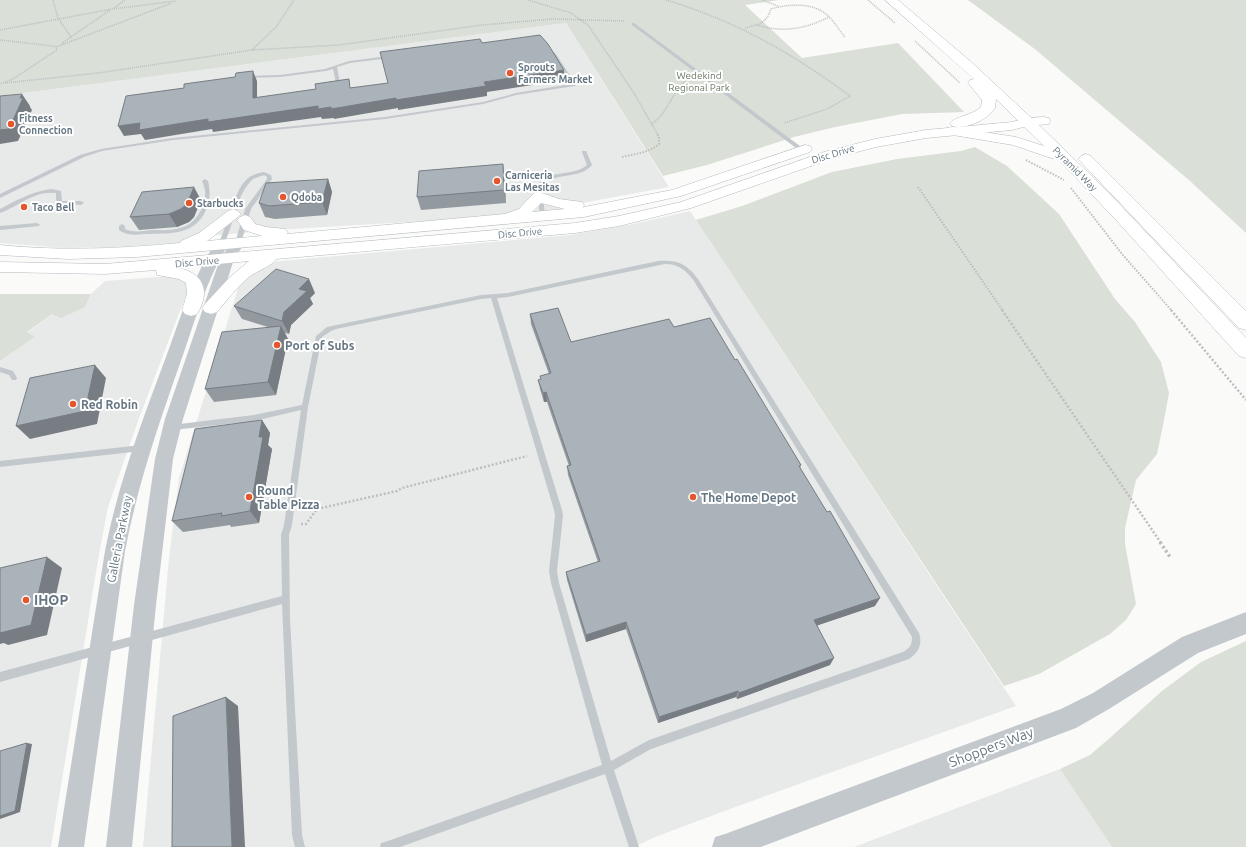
<svg xmlns="http://www.w3.org/2000/svg" width="1246" height="847" viewBox="0 0 1246 847" font-family="Ubuntu,sans-serif">
  <style>
    .built { fill: #e8e9e9 }
    .green { fill: #dadfd7 }
    .lines { fill: none; stroke-linecap: round; stroke-linejoin: round }
    .secondary-casing { stroke: #b3babf; stroke-width: 1 }
    .primary-casing { stroke: #b5babe; stroke-width: 1 }
    .path-far3 { stroke: #bbbfc2; stroke-width: 1.5; stroke-dasharray: 1 1; stroke-linecap: butt }
    .path-far2 { stroke: #bbbfc2; stroke-width: 2; stroke-dasharray: 1.5 1.5; stroke-linecap: butt }
    .path-far1 { stroke: #bbbfc2; stroke-width: 2.5; stroke-dasharray: 2 2; stroke-linecap: butt }
    .path { stroke: #bbbfc2; stroke-width: 3.5; stroke-dasharray: 2.5 2.5; stroke-linecap: butt }
    .service { fill: #c3c8cc; fill-rule: evenodd }
    .tertiary { fill: #c3c8cc; fill-rule: evenodd }
    .secondary { fill: #fff; fill-rule: evenodd }
    .primary { fill: #fff; fill-rule: evenodd }
    .wall { fill: #929a9f }
    .shaded-wall { fill: #777d82 }
    .building { fill: #aab3b9; stroke: #777d82 }
    .poi-dot { fill: #e4572e; stroke: #fff; stroke-width: 1.5 }
    .labels { text-anchor: middle; dominant-baseline: central; stroke-width: 4; stroke-linejoin: round; paint-order: stroke }
    .far-poi-label { font-size: 10px; font-weight: bold; fill: #657683; stroke: #fff; text-anchor: start }
    .far-park-label { font-size: 10px; fill: #687a64; stroke: #fff }
    .far-street-label { font-size: 10px; fill: #657683; stroke: #fff }
    .poi-label { font-size: 12px; font-weight: bold; fill: #657683; stroke: #fff; text-anchor: start }
    .street-label { font-size: 12px; fill: #657683; stroke: #fff }
    .near-poi-label { font-size: 14px; font-weight: bold; fill: #657683; stroke: #fff; text-anchor: start }
    .near-street-label { font-size: 14px; fill: #657683; stroke: #fff }
  </style>
  <rect width="100%" height="100%" fill="#fafaf8"/>
  <path class="built" d="M 566,23 L 669,187 L 582,203 L 559,209 L 425,221 L 275,230 L 197,237 L 185,242 L 166,244 L 131,247 L 67,248 L 0,243 L 0,96 Z
    M 690,211 L 1016,706 L 738,806 L 655,837 L 634,847 L 143,847 L 169,558 L 179,478 L 239,285 L 242,280 L 270,262 L 570,235 L 633,224 Z
    M 172,276 L 187,280 L 189,287 L 138,421 L 108,507 L 98,560 L 51,847 L 0,847 L 0,360 L 35,337 L 27,333 L 52,314 L 85,307 L 91,294 L 105,281 Z
    M 1060,769 L 1112,847 L 854,847 Z"/>
  <path class="green" d="M 0,0 L 779,0 L 745,5 L 802,58 L 898,43 L 964,112 L 902,114 L 835,127 L 794,137 L 707,165 L 663,176 L 566,23 L 0,96 Z
    M 968,0 L 1246,0 L 1246,233 L 1190,181 L 1036,50 Z
    M 975,147 L 1007,166 L 1059,214 L 1115,299 L 1135,322 L 1161,362 L 1169,393 L 1163,425 L 1157,454 L 1136,480 L 1125,528 L 1125,544 L 1136,604 L 1126,620 L 1110,634 L 1039,674 L 1004,686 L 696,220 L 742,206 L 832,172 L 897,159 L 961,151 Z
    M 0,294 L 91,294 L 85,307 L 61,318 L 52,314 L 27,332 L 35,337 L 1,360 L 0,360 Z
    M 1246,641 L 1246,847 L 1112,847 L 1060,769 L 1090,755 L 1111,737 L 1162,691 L 1201,662 Z"/>
  <g class="lines">
    <defs>
      <path id="secondary" d="M 1044,117 L 1049,118 L 1050,121 L 1049,124 L 1027,126 L 1012,130 L 926,138 L 876,147 L 834,158 L 691,208 L 619,226 L 575,233 L 276,259 C 272,266 257,271 250,276 C 237,287 227,300 217,312 L 211,314 L 205,312 L 202,308 L 205,304 L 231,276 L 249,261 L 177,268 C 204,272 211,292 197,314 L 191,316 L 185,314 L 182,310 L 187,294 L 186,283 L 179,279 L 157,275 L 156,270 L 105,274 L 0,272 L 0,262 L 105,264 L 575,223 L 619,216 L 681,202 L 824,152 L 875,139 L 926,130 L 1012,122 L 1027,118 Z
        M 805,145 L 810,146 L 812,149 L 810,152 L 681,196 L 584,217 L 137,257 L 68,259 L 0,255 L 0,245 C 60,251 119,249 180,243 L 181,241 L 199,233 L 228,211 L 233,209 L 238,211 L 241,214 L 238,217 L 207,241 L 262,236 L 244,230 L 237,220 L 240,217 L 245,215 L 250,217 L 255,224 L 266,227 L 285,229 L 288,232 L 287,234 L 505,214 L 519,209 L 534,193 L 539,192 L 559,199 L 582,202 L 584,205 L 583,208 L 584,207 L 672,190 ZM 541,203 L 565,209 L 532,212 Z"/>
      <path id="primary" d="M 885,0 L 898,0 L 969,60 L 1040,126 L 1108,192 L 1246,338 L 1246,358 L 1239,356 L 1117,221 L 1058,159 L 1051,158 L 1013,145 L 947,134 L 945,131 L 947,128 L 952,127 L 1016,137 L 1044,146 L 996,99 L 995,108 C 987,120 966,130 952,126 L 950,123 C 954,117 973,115 981,107 L 982,100 L 968,83 L 970,80 L 974,79 Z
        M 1086,154 L 1091,156 L 1246,311 L 1246,330 L 1239,328 L 1081,162 L 1078,159 L 1081,156 Z"/>
    </defs>
    <use href="#secondary" class="secondary-casing"/>
    <use href="#primary" class="primary-casing"/>
    <path class="path-far3" d="M 53,0 L 58,18 L 71,37 L 61,44
      M 528,0 L 571,13 L 588,25 L 634,93 L 658,135
      M 666,0 C 736,21 792,53 850,96 L 827,109 L 784,123
      M 762,0 L 778,6
      M 868,0 L 895,23
      M 114,8 L 125,0
      M 757,25 C 783,33 805,29 829,17
      M 745,28 C 759,24 766,24 771,9 C 788,4 813,2 827,15 C 834,21 839,30 845,37
      M 0,30 L 112,9 L 176,1
      M 71,37 L 110,10
      M 0,40 L 53,46 L 56,47 L 57,50 L 13,79 L 0,84
      M 915,41 L 960,83
      M 56,47 L 172,3
      M 252,50 L 276,27 L 294,0
      M 5,83 L 98,73 L 252,50 L 339,45 L 482,25 L 553,19 L 625,21
      M 652,124 C 669,112 672,90 689,78"/>
    <path class="path-far2" d="M 622,157 C 635,154 648,153 659,144 L 659,137 L 657,134
      M 1026,160 L 1064,180
      M 918,187 L 1003,311
      M 1071,188 L 1122,254 L 1172,311"/>
    <path class="path-far1" d="M 1002,310 L 1161,543
      M 1171,310 L 1246,400
      M 301,524 L 306,524 L 317,509 L 397,491 L 402,488 L 527,456"/>
    <path class="path" d="M 1160,542 L 1170,557"/>
    <path class="service" d="M 632,23 L 634,23 L 804,149 L 804,151 L 800,151 L 632,25 Z
      M 547,47 L 556,54 L 576,85 L 575,86 L 516,95 L 483,104 L 385,119 L 173,140 L 102,151 L 84,157 L 0,198 L 0,194 L 80,155 L 101,149 L 173,138 L 385,117 L 483,102 L 516,93 L 571,84 L 553,56 L 545,48 Z
      M 389,56 L 391,57 L 390,58 L 350,63 L 337,67 L 340,83 L 338,84 L 336,83 L 333,69 L 326,71 L 280,77 L 246,78 L 244,77 L 246,76 L 280,75 L 325,69 L 349,61 Z
      M 582,151 L 586,151 L 592,165 C 580,179 560,172 545,183 C 537,195 549,205 542,218 L 538,218 L 537,217 C 543,206 534,197 538,186 C 545,169 574,177 587,165 L 582,152 Z
      M 264,172 L 271,175 L 272,179 L 251,209 L 241,243 L 238,245 L 235,243 L 245,209 L 267,179 L 267,177 L 264,175 C 259,177 253,178 250,182 C 236,197 233,228 223,246 L 219,246 L 218,245 C 227,227 233,192 247,179 C 251,175 258,173 264,172 Z
      M 205,179 L 208,181 C 211,193 210,202 204,214 C 192,235 171,233 149,234 C 139,234 128,237 119,230 L 119,226 L 122,224 L 125,226 L 125,229 C 133,233 143,231 152,230 C 161,230 171,231 180,228 C 194,225 204,210 205,196 C 206,191 204,186 202,181 Z
      M 52,189 L 61,191 L 62,201 L 81,201 L 84,203 L 81,205 L 59,203 L 56,200 L 56,193 C 35,190 19,206 0,213 L 0,209 C 17,200 33,191 52,189 Z
      M 37,223 L 40,225 L 39,226 L 0,230 L 0,226 Z
      M 658,261 C 677,260 686,263 698,279 L 919,633 C 923,644 918,653 909,659 L 651,749 L 614,770 L 639,847 L 629,847 L 605,774 L 400,847 L 380,847 L 381,843 L 385,842 L 602,765 L 551,583 L 549,571 L 555,516 L 554,510 L 491,298 L 481,299 L 336,329 L 331,331 L 322,337 L 308,407 L 292,525 L 289,535 L 290,619 L 302,835 L 305,847 L 295,847 L 292,835 L 282,604 L 0,682 L 0,672 L 282,596 L 281,535 L 284,525 L 301,410 L 254,421 L 173,430 L 171,429 L 169,427 L 171,425 L 254,415 L 302,405 L 316,336 L 327,327 L 481,295 L 508,293 ZM 665,264 C 678,264 686,270 694,281 L 912,637 C 912,645 910,648 903,652 L 649,740 L 611,761 L 559,583 L 557,571 L 563,516 L 562,510 L 497,298 L 508,297 Z
      M 0,367 L 13,371 L 17,378 L 16,380 L 12,380 L 9,375 L 0,372 Z
      M 141,445 L 144,446 L 145,448 L 144,450 L 141,451 L 0,467 L 0,461 Z"/>
    <path class="tertiary" d="M 238,239 L 243,240 L 245,243 L 234,259 L 183,419 L 173,459 L 156,605 L 132,847 L 106,847 L 134,605 L 155,459 L 165,419 L 220,259 L 233,240 Z
      M 221,241 L 226,242 L 228,245 C 207,279 196,317 183,355 C 160,420 138,483 125,551 L 84,847 L 58,847 L 105,551 C 118,484 142,421 166,357 C 180,319 192,279 214,245 L 216,242 Z
      M 1246,612 L 1246,634 L 1198,653 L 1109,709 L 1076,728 L 761,847 L 712,847 L 715,837 L 725,834 L 1061,709 L 1093,693 L 1182,637 Z"/>
    <use href="#secondary" class="secondary"/>
    <use href="#primary" class="primary"/>
  </g>
  <path class="wall" d="M 503,164 L 506,203 L 421,210 L 417,197 Z
    M 328,179 L 332,192 L 327,215 L 275,219 L 265,217 L 259,203 Z
    M 201,200 L 194,217 L 189,222 L 177,227 L 139,230 L 130,217 Z
    M 315,293 L 310,298 L 313,304 L 291,325 L 289,334 L 285,333 L 288,339 L 276,395 L 214,402 L 205,389 L 268,327 L 242,319 L 234,306 Z
    M 530,314 L 571,342 L 674,327 L 735,360 L 801,465 L 800,468 L 875,606 L 817,625 L 830,665 L 737,699 L 736,697 L 658,723 L 626,629 L 586,642 L 567,580 L 566,572 L 598,562 L 568,475 L 567,466 L 569,466 L 547,402 L 544,402 L 540,389 L 538,380 L 541,379 L 540,376 L 549,374 L 531,324 Z
    M 262,420 L 270,433 L 268,445 L 272,449 L 259,523 L 231,527 L 230,525 L 183,532 L 172,521 Z"/>
  <path class="shaded-wall" d="M 564,70 L 564,80 L 487,92 L 487,96 L 398,110 L 398,108 L 334,119 L 334,118 L 322,119 L 321,117 L 213,132 L 212,129 L 145,140 L 141,134 L 124,136 L 118,126 L 140,123 L 208,119 L 484,82 Z
    M 253,71 L 257,81 L 257,108 L 253,98 Z
    M 22,94 L 30,106 L 30,107 L 32,110 L 18,141 L 0,144 L 0,130 Z
    M 503,164 L 506,203 L 504,190 Z
    M 328,179 L 332,192 L 327,215 L 322,202 Z
    M 194,187 L 201,200 L 194,217 L 189,222 L 177,227 L 169,214 Z
    M 309,279 L 315,293 L 310,298 L 313,304 L 291,325 L 289,334 L 282,321 L 284,312 L 299,289 Z
    M 281,326 L 288,339 L 276,395 L 268,382 Z
    M 95,365 L 106,378 L 97,424 L 30,439 L 16,426 Z
    M 546,392 L 547,402 L 544,402 L 543,393 Z
    M 262,420 L 270,433 L 268,445 L 272,449 L 259,523 L 250,511 L 259,437 Z
    M 47,557 L 62,568 L 47,635 L 8,645 L 4,643 L 0,644 L 0,633 Z
    M 880,598 L 875,606 L 810,628 L 814,620 Z
    M 626,622 L 626,629 L 586,642 L 586,635 Z
    M 834,658 L 830,665 L 737,699 L 739,693 Z
    M 738,691 L 736,697 L 658,723 L 659,717 Z
    M 226,697 L 238,706 L 245,847 L 232,847 Z
    M 27,743 L 32,744 L 20,812 L 0,819 L 0,816 Z"/>
  <path class="building" d="M 540,35 L 548,44 L 564,70 L 484,82 L 486,86 L 396,100 L 396,98 L 331,109 L 331,107 L 318,109 L 318,106 L 208,122 L 208,119 L 139,130 L 140,123 L 118,126 L 126,96 L 184,88 L 184,84 L 235,77 L 236,73 L 253,71 L 253,98 L 316,89 L 315,84 L 349,79 L 350,88 L 388,83 L 380,52 L 480,39 L 482,43 Z
    M 22,94 L 20,98 L 23,98 L 9,129 L 0,130 L 0,96 Z
    M 503,164 L 504,190 L 417,197 L 419,171 Z
    M 328,179 L 322,202 L 269,206 L 259,203 L 266,183 Z
    M 194,187 L 187,204 L 181,209 L 169,214 L 130,217 L 142,192 Z
    M 276,269 L 309,279 L 299,289 L 307,291 L 284,312 L 282,321 L 234,306 Z
    M 558,308 L 571,342 L 669,319 L 674,327 L 710,318 L 735,360 L 737,359 L 801,465 L 799,466 L 827,512 L 830,511 L 880,598 L 814,620 L 834,658 L 739,693 L 738,691 L 659,717 L 626,622 L 586,635 L 566,572 L 600,561 L 567,466 L 571,465 L 546,392 L 543,393 L 538,380 L 541,379 L 540,376 L 551,373 L 530,314 Z
    M 281,326 L 268,382 L 205,389 L 222,332 Z
    M 95,365 L 85,411 L 16,426 L 30,378 Z
    M 262,420 L 259,437 L 263,437 L 250,511 L 221,516 L 222,513 L 172,521 L 195,429 Z
    M 47,557 L 31,625 L 0,633 L 0,568 Z
    M 226,697 L 232,847 L 172,847 L 173,716 Z
    M 27,743 L 15,811 L 0,816 L 0,751 Z"/>
  <g class="poi-dot">
    <circle cx="510" cy="73" r="4"/>
    <circle cx="11" cy="124" r="4"/>
    <circle cx="497" cy="181" r="4"/>
    <circle cx="283" cy="197" r="4"/>
    <circle cx="189" cy="203" r="4"/>
    <circle cx="24" cy="207" r="4"/>
    <circle cx="277" cy="345" r="4"/>
    <circle cx="73" cy="404" r="4"/>
    <circle cx="249" cy="497" r="4"/>
    <circle cx="693" cy="497" r="4"/>
    <circle cx="26" cy="600" r="4"/>
  </g>
  <g class="labels">
    <g class="far-poi-label">
      <text x="518" y="67">Sprouts<tspan x="518" dy="12">Farmers Market</tspan></text>
      <text x="19" y="118">Fitness<tspan x="19" dy="12">Connection</tspan></text>
      <text x="505" y="175">Carniceria<tspan x="505" dy="12">Las Mesitas</tspan></text>
      <text x="291" y="197">Qdoba</text>
      <text x="197" y="203">Starbucks</text>
      <text x="32" y="207">Taco Bell</text>
    </g>
    <g class="far-park-label">
      <text x="699" y="75">Wedekind<tspan x="699" dy="12">Regional Park</tspan></text>
    </g>
    <g class="far-street-label">
      <text transform="translate(833 154) rotate(-17)">Disc Drive</text>
      <text transform="translate(1075 169) rotate(45)">Pyramid Way</text>
      <text transform="translate(520 233) rotate(-5)">Disc Drive</text>
      <text transform="translate(197 262) rotate(-5)">Disc Drive</text>
    </g>
    <g class="poi-label">
      <text x="285" y="345">Port of Subs</text>
      <text x="81" y="404">Red Robin</text>
      <text x="257" y="490">Round<tspan x="257" dy="14">Table Pizza</tspan></text>
      <text x="701" y="497">The Home Depot</text>
    </g>
    <g class="street-label">
      <text transform="translate(119 539) rotate(-79)">Galleria Parkway</text>
    </g>
    <g class="near-poi-label">
      <text x="34" y="600">IHOP</text>
    </g>
    <g class="near-street-label">
      <text transform="translate(991 747) rotate(-21)">Shoppers Way</text>
    </g>
  </g>
</svg>
